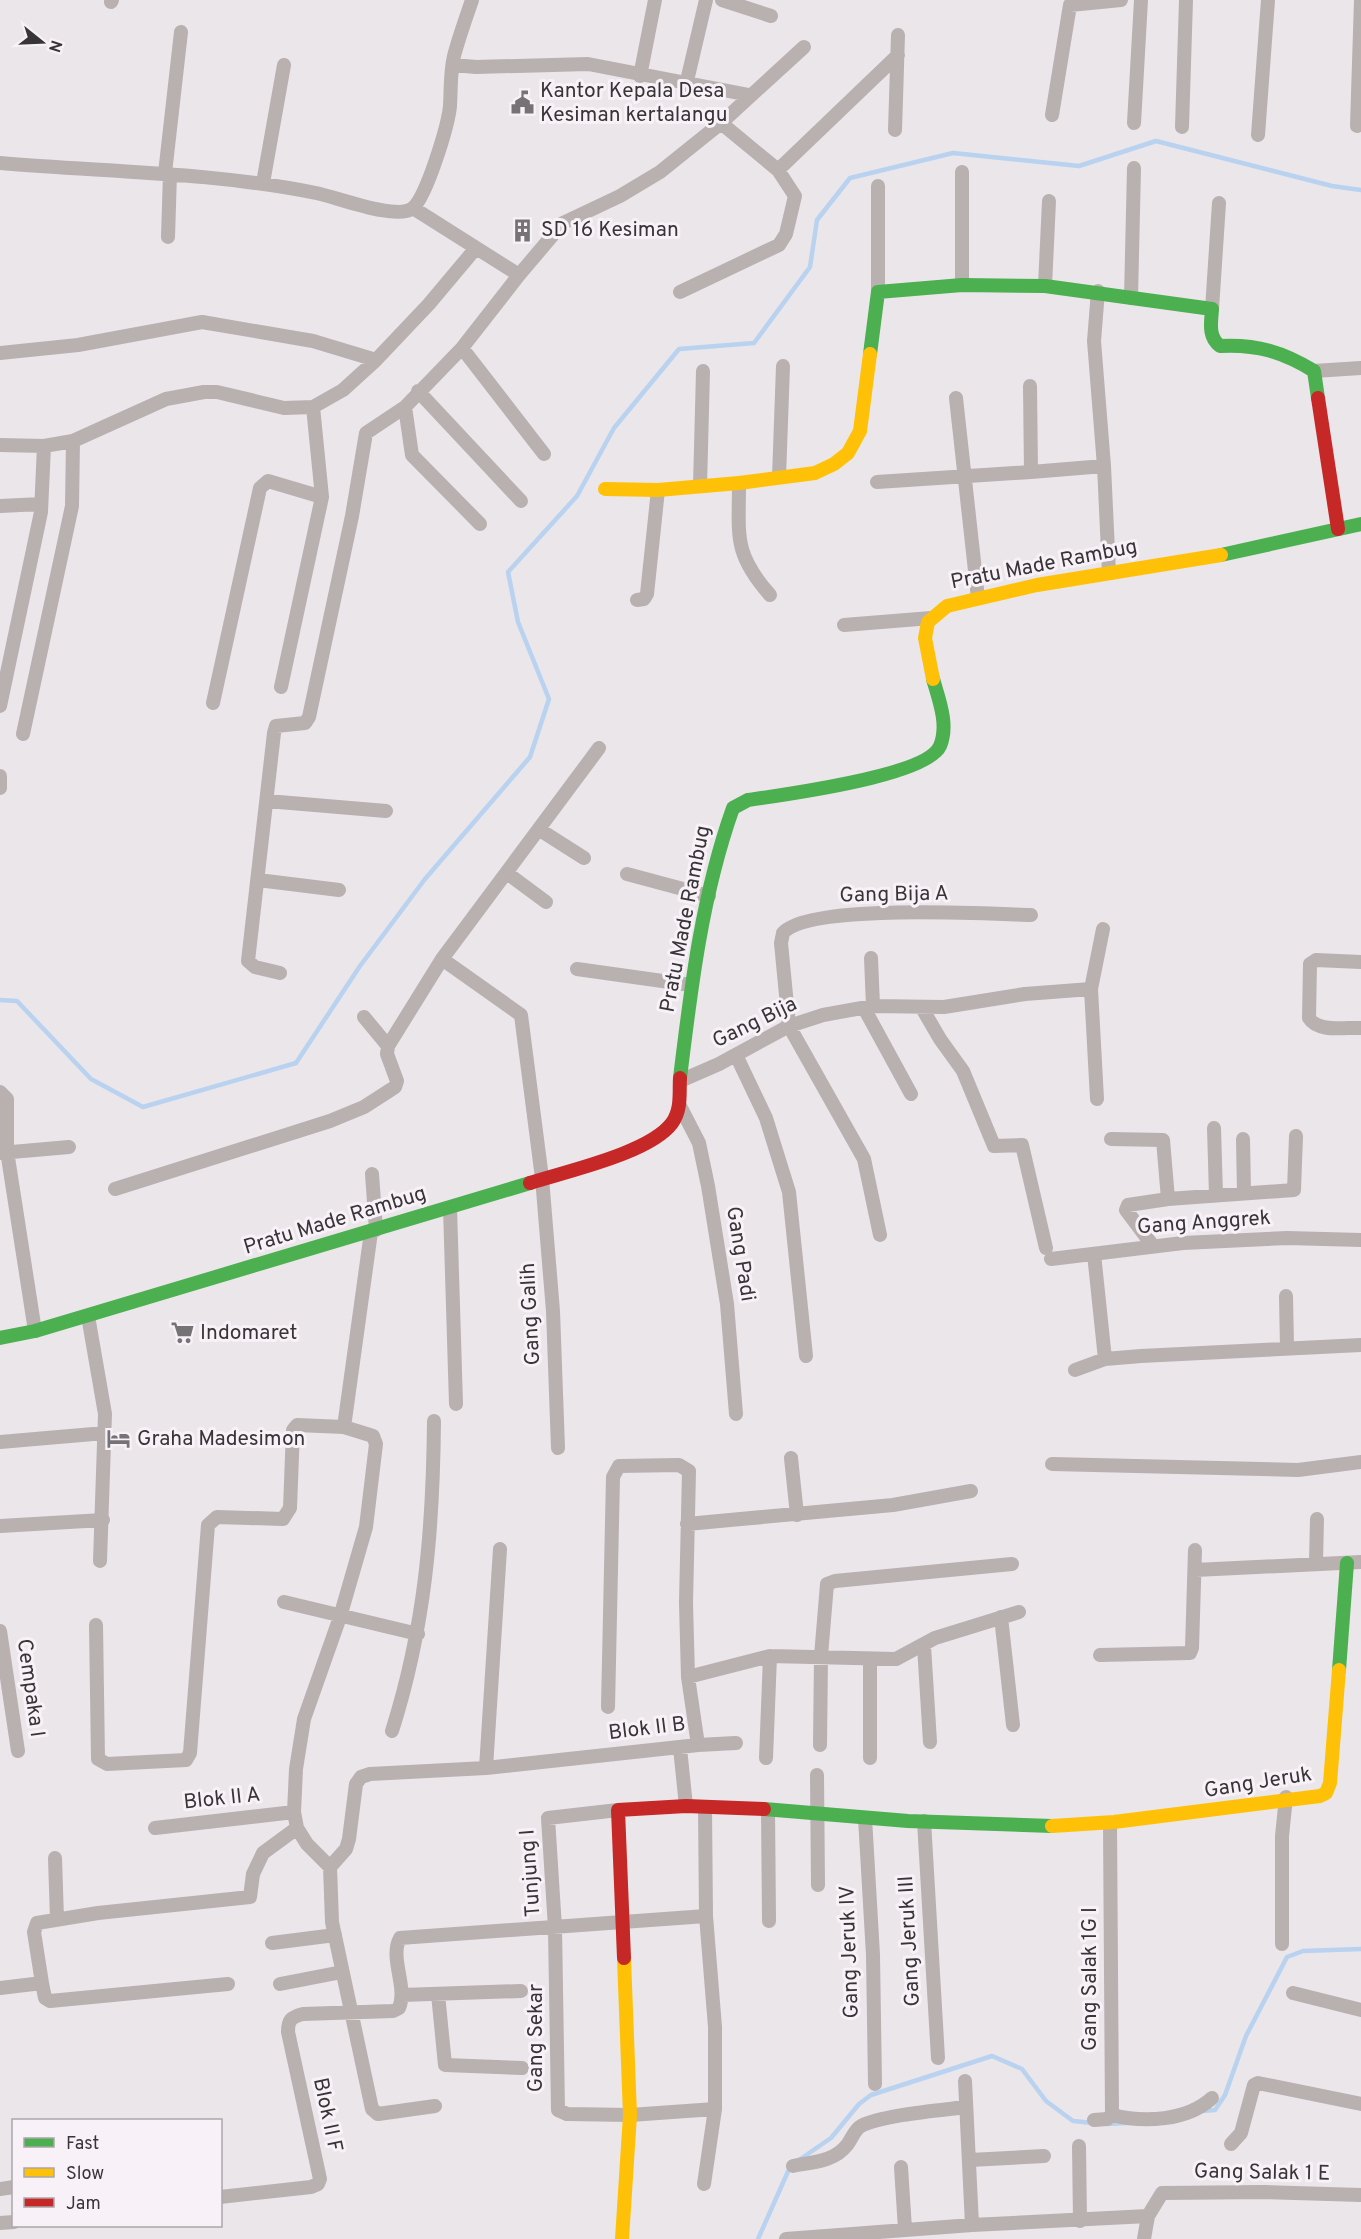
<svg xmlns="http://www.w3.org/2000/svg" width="1361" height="2239" viewBox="0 0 1361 2239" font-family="Overpass,sans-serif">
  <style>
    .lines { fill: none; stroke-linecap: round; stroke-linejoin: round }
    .stream { stroke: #b8d2f0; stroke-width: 4.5 }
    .street { stroke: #b9b0b0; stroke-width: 14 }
    .fast { stroke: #4caf50; stroke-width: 14 }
    .slow { stroke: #ffc107; stroke-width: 14 }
    .jam { stroke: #c62828; stroke-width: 14 }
    .labels { text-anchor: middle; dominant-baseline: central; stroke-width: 6; stroke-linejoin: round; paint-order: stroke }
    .poi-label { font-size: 21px; fill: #373537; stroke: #f8f2f8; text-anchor: start }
    .street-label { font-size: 21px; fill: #373537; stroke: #f8f2f8 }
  </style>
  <rect width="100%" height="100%" fill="#eae6ea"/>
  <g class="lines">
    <path class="stream" d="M 0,1000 L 17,1001 L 91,1079 L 143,1107 L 296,1063 L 360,966 L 425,879 L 530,757 L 549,699 L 518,622 L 508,572 L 577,496 L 614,428 L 679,349 L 754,343 L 810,267 L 817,220 L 850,178 L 953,153 L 1079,166 L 1156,141 L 1332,186 L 1361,190
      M 1202,2111 L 1215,2110 L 1225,2095 L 1246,2036 L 1287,1957 L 1303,1951 L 1361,1949
      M 1107,2124 L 1126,2123
      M 799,2160 L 831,2138 L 859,2104 L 871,2095 L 992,2056 L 1022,2069 L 1046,2101 L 1073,2121 L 1093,2123
      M 758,2239 L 790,2167"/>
    <path class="street" d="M 722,0 L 771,16
      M 111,2 L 112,0
      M 453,65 L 476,67 L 588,64 L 749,95
      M 640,76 L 655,0
      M 686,85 L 706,0
      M 1052,115 L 1070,5 L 1121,0
      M 1134,123 L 1141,0
      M 1357,126 L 1361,0
      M 1182,127 L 1186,0
      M 895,130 L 898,35
      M 1258,135 L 1268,0
      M 0,163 C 105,172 212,172 316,193 C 337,197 397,221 413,208 C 427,195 448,126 450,106 C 451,89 450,73 454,56 C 459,37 466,18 472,0
      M 778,170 L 898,55
      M 962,172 L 962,285
      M 165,173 L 181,32
      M 263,183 L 284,65
      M 878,186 L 878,292
      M 413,208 L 519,275 L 462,348 L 405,407 L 412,455 L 480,524
      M 168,237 L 170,174
      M 519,275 L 563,223 L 620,196 L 660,172 L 721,123 L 804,47
      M 1045,286 L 1049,201
      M 1098,291 L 1094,341 L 1104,466 L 1109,573
      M 680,292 L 779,245 L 786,234 L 795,196 L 778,170 L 721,123
      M 1131,298 L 1134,168
      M 1212,309 L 1219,203
      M 462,348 L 544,454
      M 0,353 L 78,345 L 202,322 L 313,341 L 376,360
      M 1314,371 L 1361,368
      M 1030,386 L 1031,472 L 1104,466
      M 418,391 L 521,501
      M 956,398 L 978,598
      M 0,445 L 44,446 L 73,441 L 166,399 L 204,392 L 217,392 L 284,408 L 313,407 L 343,390 L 376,360 L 429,304 L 476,248
      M 779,477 L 783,366
      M 877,482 L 1031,472
      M 739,483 C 739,536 733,553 770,595
      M 700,486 L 703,371
      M 0,506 L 41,504
      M 637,600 L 644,599 L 647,594 L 658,490
      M 844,625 L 931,618
      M 281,687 L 322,497 L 313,407
      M 213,703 L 260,488 L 268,481 L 322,497
      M 0,706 L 41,512 L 44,446
      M 23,734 L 72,506 L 73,441
      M 0,776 L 0,788
      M 267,801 L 386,811
      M 540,830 L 584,858
      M 507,873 L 546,902
      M 627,874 L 709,896
      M 258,880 L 339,890
      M 871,958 L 873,1006
      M 442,959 L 521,1015 L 542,1178 L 553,1311 L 558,1448
      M 1361,962 L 1316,960 L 1310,964 L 1309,1018 C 1318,1033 1346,1027 1361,1028
      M 577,969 L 691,985
      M 280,973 L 255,967 L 248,961 L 274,733 L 276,726 L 305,723 L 309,717 L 352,516 L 366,433 L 405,407
      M 864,1008 L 911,1094
      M 922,1008 L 940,1039 L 963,1071 L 994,1146 L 1022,1145 L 1046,1248
      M 364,1017 L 388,1046
      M 736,1055 L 766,1118 L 789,1192 L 806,1356
      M 680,1081 L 719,1064 L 789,1026 L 823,1015 L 873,1006 L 944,1007 L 1025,994 L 1091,989
      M 0,1092 L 7,1099 L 7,1151 L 35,1331
      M 1097,1099 L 1091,989 L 1103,929
      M 680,1106 L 699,1143 L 708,1186 L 727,1304 L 736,1414
      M 1214,1128 L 1216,1195
      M 1111,1139 L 1163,1140 L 1168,1199
      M 1243,1139 L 1244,1193
      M 0,1153 L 69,1147
      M 372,1174 L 376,1230
      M 115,1189 L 330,1121 L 364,1107 L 395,1087 L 397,1081 L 387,1054 L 388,1046 L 442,959 L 599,748
      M 450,1208 L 456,1404
      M 371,1232 L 344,1427 L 373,1436 L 376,1444 L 366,1527 L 340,1617 L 304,1719 L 296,1769 L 294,1812 L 297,1828 L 307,1844 L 330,1867 L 332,1922 L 372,2109 L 378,2114 L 435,2106
      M 880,1235 L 864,1159 L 789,1026 L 781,943 L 783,933 C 808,903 988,914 1031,915
      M 1153,1246 L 1126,1210 L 1128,1205 L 1168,1199 L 1294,1190 L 1296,1136
      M 1094,1254 L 1105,1359
      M 1051,1259 L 1183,1243 L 1287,1238 L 1361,1240
      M 1286,1296 L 1287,1348
      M 88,1316 L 105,1414 L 100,1561
      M 1075,1370 L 1105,1359 L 1141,1356 L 1361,1345
      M 0,1442 L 105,1433
      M 791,1458 L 797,1515
      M 1052,1464 L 1298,1470 L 1361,1462
      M 687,1524 L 893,1505 L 971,1491
      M 0,1526 L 103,1520
      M 1316,1563 L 1317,1519
      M 1195,1570 L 1361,1562
      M 284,1602 L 418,1634
      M 1001,1617 L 1013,1725
      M 96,1625 L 98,1759 L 107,1764 L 186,1760 L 190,1753 L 208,1525 L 217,1517 L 283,1519 L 290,1508 L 293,1430 L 297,1425 L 344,1427
      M 0,1631 L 18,1751
      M 924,1646 L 930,1742
      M 1100,1655 L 1190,1653 L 1192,1648 L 1195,1550
      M 870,1659 L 870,1758
      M 608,1707 L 613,1477 L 619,1466 L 679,1465 L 689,1471 L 686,1603 L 688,1677
      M 392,1731 C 425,1627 433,1530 434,1421
      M 698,1745 L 736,1743
      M 820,1745 L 821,1656 L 827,1584 L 835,1581 L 1012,1564
      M 680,1748 L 686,1806
      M 766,1758 L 770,1656
      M 486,1768 L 500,1549
      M 817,1775 L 818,1885
      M 618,1810 L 548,1818 L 555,1928 L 558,2110 L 567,2114 L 630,2115 L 715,2109
      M 768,1810 L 769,1921
      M 865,1818 L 873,1955 L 875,2084
      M 924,1821 L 938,2058
      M 155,1828 L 294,1812
      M 55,1858 L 57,1919
      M 330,1867 L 346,1849 L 349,1839 L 356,1784 L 361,1777 L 370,1774 L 486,1768 L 698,1745 L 688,1677 L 770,1656 L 896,1659 L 935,1638 L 1019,1612
      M 272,1943 L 335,1935
      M 1282,1944 L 1282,1836 L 1286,1797
      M 42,1983 L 45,1998 L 50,2001 L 228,1984
      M 280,1984 L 342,1972
      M 0,1988 L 42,1983 L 34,1932 L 37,1923 L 98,1913 L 250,1897 L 253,1874 L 263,1853 L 297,1828
      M 1293,1993 L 1361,2010
      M 438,1994 L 445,2065 L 522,2068
      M 402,1995 L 521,1991
      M 965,2081 L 972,2225
      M 1112,2115 C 1144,2123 1187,2121 1212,2098
      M 1094,2120 L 1107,2119 L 1112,2115 L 1110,1823
      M 1231,2144 L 1241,2133 L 1254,2085 L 1258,2083 L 1361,2104
      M 1079,2146 L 1080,2221
      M 970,2160 L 1044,2156
      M 793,2166 C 812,2162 834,2162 847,2145 C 852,2139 854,2130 861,2126 C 881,2115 942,2110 966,2107
      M 901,2167 L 905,2229
      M 704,2184 L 715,2109 L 715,2027 L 706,1916 L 705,1808
      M 0,2189 L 14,2187
      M 220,2197 L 311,2187 L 318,2184 L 320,2179 L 288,2032 C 288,2020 291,2017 303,2014 L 393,2011 L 399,2008 C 408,1987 389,1958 400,1938 L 706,1916
      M 1148,2216 L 1162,2193 L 1264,2192 L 1361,2195
      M 0,2223 L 14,2222
      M 786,2239 L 972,2225 L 1148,2216 L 1144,2239"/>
    <path class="fast" d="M 870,354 L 878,292 L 962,285 L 1045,286 L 1212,309 C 1211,323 1208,337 1220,346 C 1257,344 1283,352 1314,371 L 1318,398
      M 1221,555 L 1361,524
      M 680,1078 C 691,987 702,895 733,808 L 748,800 C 782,795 927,776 940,746 C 949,725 939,700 933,679
      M 0,1338 L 35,1331 L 530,1183
      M 1339,1670 L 1347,1563
      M 764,1809 L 908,1821 L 1052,1826"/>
    <path class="slow" d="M 605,489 L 658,490 L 739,483 L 815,473 L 834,464 L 848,453 L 860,431 L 870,354
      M 933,679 L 925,638 L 928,622 L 947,606 L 1037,585 L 1221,555
      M 1052,1826 L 1114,1822 L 1320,1796 L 1326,1793 L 1330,1783 L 1339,1670
      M 622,2239 L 630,2115 L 624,1958"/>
    <path class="jam" d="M 1318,398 L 1338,529
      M 530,1183 C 567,1171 650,1153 672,1123 C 682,1109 679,1093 680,1078
      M 624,1958 L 618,1810 L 686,1806 L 764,1809"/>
  </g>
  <defs>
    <symbol id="civic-bare" viewBox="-9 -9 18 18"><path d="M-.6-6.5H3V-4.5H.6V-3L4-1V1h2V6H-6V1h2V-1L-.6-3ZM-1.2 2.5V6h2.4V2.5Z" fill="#767376" stroke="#f8f2f8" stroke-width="2.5" paint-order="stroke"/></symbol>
    <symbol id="building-bare" viewBox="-9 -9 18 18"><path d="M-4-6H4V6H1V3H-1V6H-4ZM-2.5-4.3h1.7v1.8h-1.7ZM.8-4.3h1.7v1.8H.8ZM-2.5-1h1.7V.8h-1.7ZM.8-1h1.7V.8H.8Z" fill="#767376" stroke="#f8f2f8" stroke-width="2.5" paint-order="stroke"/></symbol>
    <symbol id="supermarket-bare" viewBox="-9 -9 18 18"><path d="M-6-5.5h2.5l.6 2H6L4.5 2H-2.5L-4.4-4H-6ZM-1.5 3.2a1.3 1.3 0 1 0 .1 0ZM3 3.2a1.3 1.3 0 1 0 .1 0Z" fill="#767376" stroke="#f8f2f8" stroke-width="2.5" paint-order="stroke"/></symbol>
    <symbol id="hotel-bare" viewBox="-9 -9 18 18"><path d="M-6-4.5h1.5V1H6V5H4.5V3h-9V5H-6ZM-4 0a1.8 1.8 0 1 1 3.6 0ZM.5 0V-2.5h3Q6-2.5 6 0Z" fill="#767376" stroke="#f8f2f8" stroke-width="2.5" paint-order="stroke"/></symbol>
  </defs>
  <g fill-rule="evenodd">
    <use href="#civic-bare" x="506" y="86" width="33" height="33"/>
    <use href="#building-bare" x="506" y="214" width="33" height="33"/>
    <use href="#supermarket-bare" x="166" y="1316" width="33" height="33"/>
    <use href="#hotel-bare" x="102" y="1422" width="33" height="33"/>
  </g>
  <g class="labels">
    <g class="poi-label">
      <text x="540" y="91">Kantor Kepala Desa<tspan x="540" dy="24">Kesiman kertalangu</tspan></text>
      <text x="541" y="230">SD 16 Kesiman</text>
      <text x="200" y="1333">Indomaret</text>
      <text x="137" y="1439">Graha Madesimon</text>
    </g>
    <g class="street-label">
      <text transform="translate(1044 565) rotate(-11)">Pratu Made Rambug</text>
      <text transform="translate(894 895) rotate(-1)">Gang Bija A</text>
      <text transform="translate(686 919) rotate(-79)">Pratu Made Rambug</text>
      <text transform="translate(755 1023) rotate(-26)">Gang Bija</text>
      <text transform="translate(335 1221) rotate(-17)">Pratu Made Rambug</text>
      <text transform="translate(1204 1223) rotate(-4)">Gang Anggrek</text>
      <text transform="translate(740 1254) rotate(81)">Gang Padi</text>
      <text transform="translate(531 1314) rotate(-93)">Gang Galih</text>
      <text transform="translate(30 1688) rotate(82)">Cempaka I</text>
      <text transform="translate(647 1729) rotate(-7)">Blok II B</text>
      <text transform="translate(1258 1783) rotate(-9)">Gang Jeruk</text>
      <text transform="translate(222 1799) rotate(-6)">Blok II A</text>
      <text transform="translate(531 1873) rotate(-94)">Tunjung I</text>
      <text transform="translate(910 1941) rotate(-93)">Gang Jeruk III</text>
      <text transform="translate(850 1952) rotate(-92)">Gang Jeruk IV</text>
      <text transform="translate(1090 1979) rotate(-90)">Gang Salak 1G I</text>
      <text transform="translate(536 2038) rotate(-90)">Gang Sekar</text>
      <text transform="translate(327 2115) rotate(78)">Blok II F</text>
      <text transform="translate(1262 2173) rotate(1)">Gang Salak 1 E</text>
    </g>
  </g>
  <rect x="12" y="2119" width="210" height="108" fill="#f8f2f8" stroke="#aba6ab" stroke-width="1.5"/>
  <rect x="24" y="2138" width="30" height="9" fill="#4caf50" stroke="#aba6ab" stroke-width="1.5"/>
  <text x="66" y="2149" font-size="18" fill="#373537">Fast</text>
  <rect x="24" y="2168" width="30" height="9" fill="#ffc107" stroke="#aba6ab" stroke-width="1.5"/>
  <text x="66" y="2179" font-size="18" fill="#373537">Slow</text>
  <rect x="24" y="2198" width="30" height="9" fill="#c62828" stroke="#aba6ab" stroke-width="1.5"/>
  <text x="66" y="2209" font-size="18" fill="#373537">Jam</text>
  <g transform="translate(42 42) rotate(108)" stroke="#f8f2f8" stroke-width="4.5" paint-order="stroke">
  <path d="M0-4.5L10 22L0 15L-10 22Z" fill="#373537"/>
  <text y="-9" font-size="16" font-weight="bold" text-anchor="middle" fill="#373537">N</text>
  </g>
</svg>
